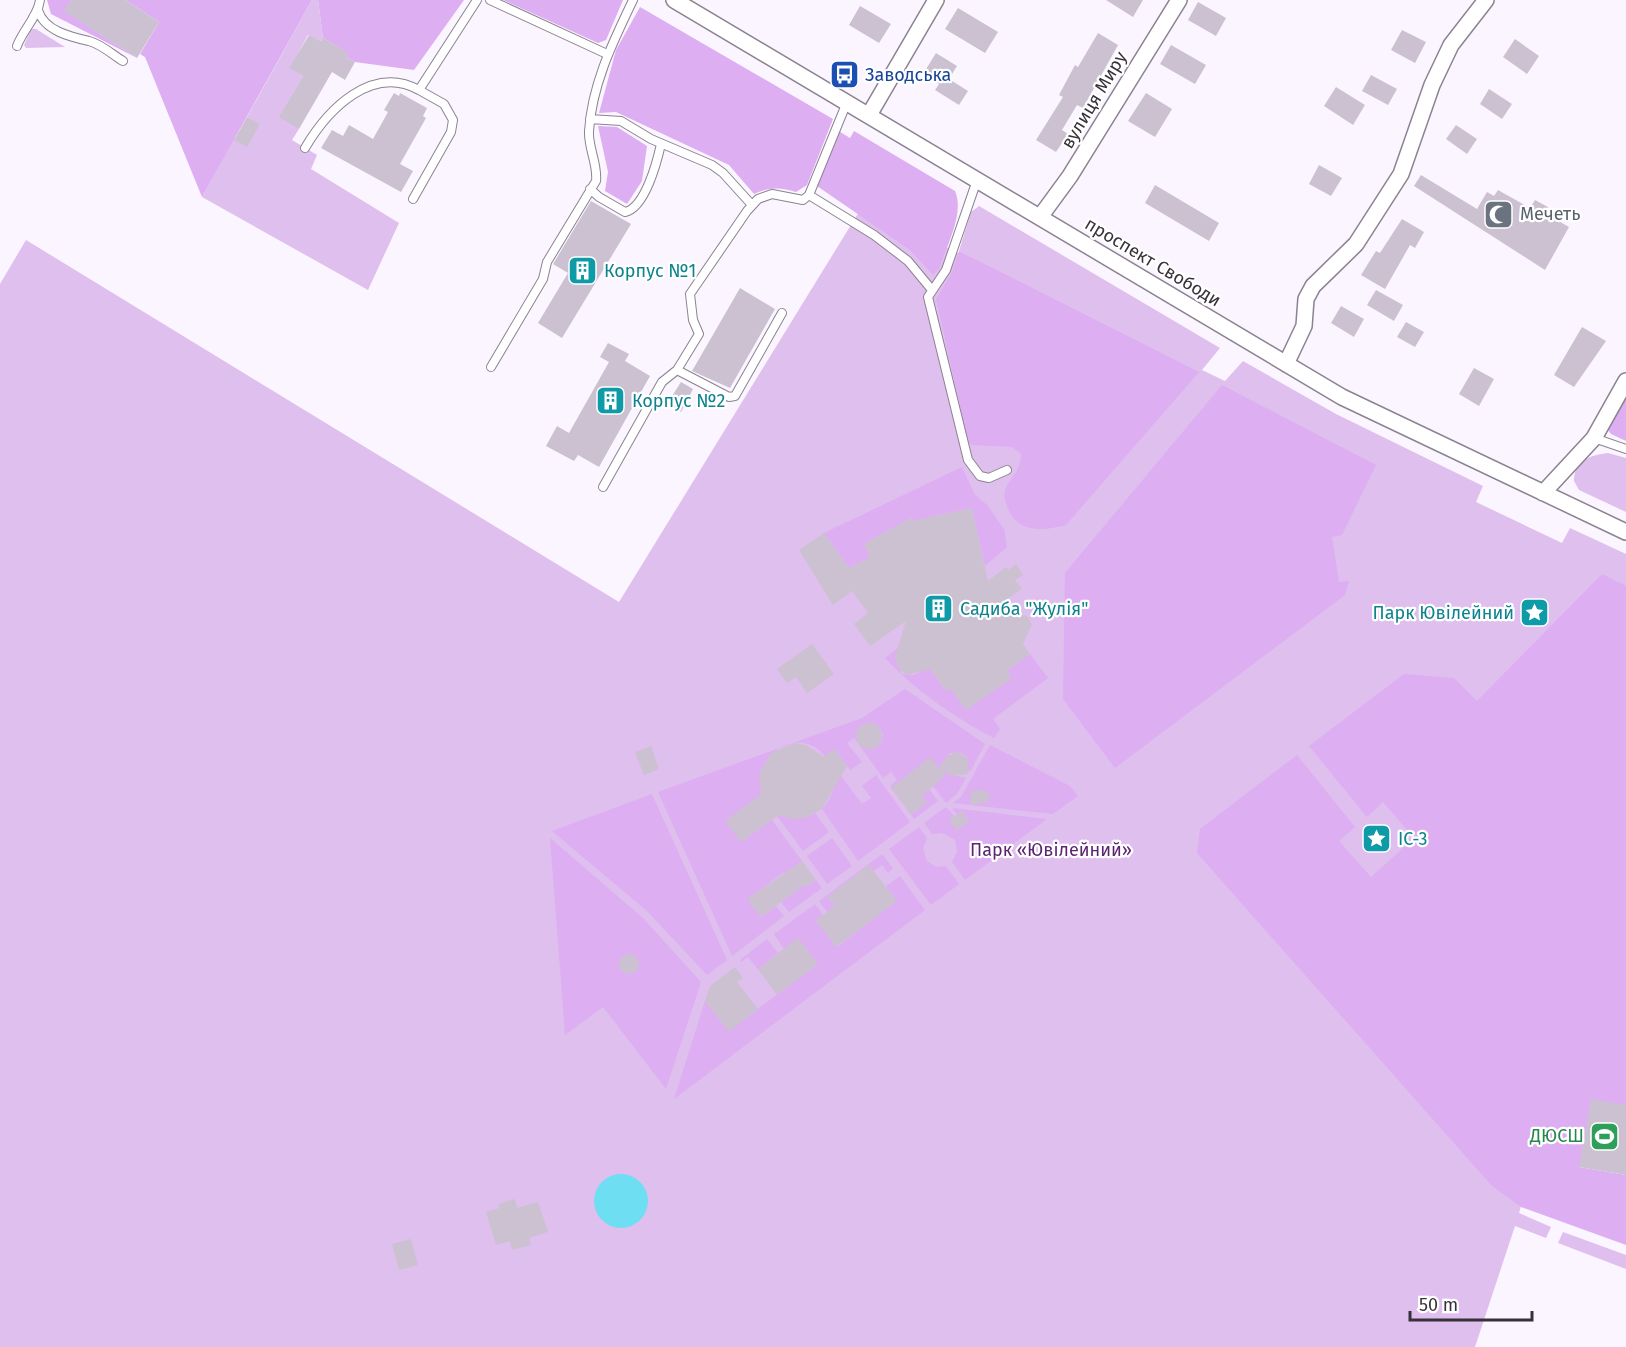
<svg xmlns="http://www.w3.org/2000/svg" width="1626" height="1347" viewBox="0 0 1626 1347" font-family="'Fira Sans',sans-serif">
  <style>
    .green { fill: #dfbfed }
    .forest { fill: #ddaef2; fill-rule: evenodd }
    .water { fill: #6edef2 }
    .building { fill: #ccc1d1 }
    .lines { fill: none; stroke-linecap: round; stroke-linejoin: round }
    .lane-casing { stroke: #8c8291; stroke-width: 10 }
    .street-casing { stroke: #8c8291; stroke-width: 18 }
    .lane { stroke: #fff; stroke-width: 8 }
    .street { stroke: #fff; stroke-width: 15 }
    .labels { text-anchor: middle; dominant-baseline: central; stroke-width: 4.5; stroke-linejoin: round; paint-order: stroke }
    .transit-label { font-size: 18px; fill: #164399; stroke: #fff; text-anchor: start }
    .street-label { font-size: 18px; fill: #373239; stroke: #fff }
    .worship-label { font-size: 18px; fill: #5b616d; stroke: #fff; text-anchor: start }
    .culture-label { font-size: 18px; fill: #0d838f; stroke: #fff; text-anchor: start }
    .park-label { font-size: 18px; fill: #5c2371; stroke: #fff }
    .leisure-label { font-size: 18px; fill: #27864d; stroke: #fff; text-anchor: end }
  </style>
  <rect width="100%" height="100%" fill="#fbf5ff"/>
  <path class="green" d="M 312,0 L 318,0 L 323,38 L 321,41 L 308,35 L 290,68 L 303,76 L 283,111 L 299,129 L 292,140 L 317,155 L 311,169 L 399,223 L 368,290 L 202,197 L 234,139 L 260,125 L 247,117 Z
    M 31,29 L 36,29 L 65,47 L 26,48 L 24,45 Z
    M 979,206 L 1220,348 L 1202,370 L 1225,381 L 1243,361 L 1336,414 L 1483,486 L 1476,502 L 1562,543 L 1570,528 L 1626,554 L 1626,839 L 1519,1213 L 1551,1227 L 1546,1238 L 1515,1226 L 1475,1347 L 0,1347 L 0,284 L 26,240 L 619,602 L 862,207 L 1005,275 L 959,251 L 971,212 Z
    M 1608,453 L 1626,458 L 1626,512 L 1579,490 L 1574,481 C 1574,461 1590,455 1608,453 Z
    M 1563,1232 L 1626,1255 L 1626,1269 L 1558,1243 Z"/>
  <path class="forest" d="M 47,0 L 71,0 L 65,11 L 137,58 L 51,14 Z
    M 125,0 L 312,0 L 202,197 L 145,57 L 140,54 L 159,22 Z
    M 318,0 L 464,0 L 414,70 L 355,62 L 346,57 L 348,53 L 323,38 Z
    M 503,0 L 623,0 L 606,40 L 598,43 Z
    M 640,7 L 833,119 L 807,185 L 796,192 C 780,187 770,187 754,194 L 729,165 L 616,112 L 599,113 L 616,50 Z
    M 598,126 L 617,127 L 647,146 L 642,181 L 627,204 L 605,191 L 608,172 Z
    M 837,130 L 850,138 L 854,131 L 955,191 C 965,213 946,247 939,269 L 933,275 L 910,250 L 817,186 Z
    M 959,251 L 1199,372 L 1066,525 C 1044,531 1016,534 1007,506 C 1005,501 1003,492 1006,488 C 1012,475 1021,470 1021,454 L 1012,447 L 972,445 L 968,442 L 936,299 L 952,272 Z
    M 1222,385 L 1376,465 L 1342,535 L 1332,537 L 1339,582 L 1349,581 L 1345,595 L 1115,768 L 1063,699 L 1065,573 Z
    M 1626,390 L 1626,441 L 1611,434 L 1607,429 Z
    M 962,467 L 975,495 L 987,505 L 1004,529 L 1007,547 L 985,566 L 972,508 L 913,521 L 911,518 L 864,544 L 870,557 L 849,568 L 824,533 Z
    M 1602,574 L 1626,586 L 1626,1105 L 1579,1167 L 1626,1175 L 1626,1245 L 1521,1207 L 1492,1186 L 1197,853 L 1200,829 L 1297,755 L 1355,827 L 1339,841 L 1371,877 L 1414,838 L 1383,802 L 1367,817 L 1309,746 L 1404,674 L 1454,678 L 1477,701 Z
    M 902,645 L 895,657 L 902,674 L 914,675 L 929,667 L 945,690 L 950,688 L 966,710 L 1012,678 L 1007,671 L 1030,654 L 1048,678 L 993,719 L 1000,729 L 994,738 C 955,718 915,690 885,658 Z
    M 905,689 L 985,744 L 970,772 L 967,770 L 968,758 L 962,753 L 950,753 C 943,759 942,768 949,774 L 966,778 L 957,794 L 946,803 L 933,786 L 929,789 L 938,801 L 914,819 L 911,815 L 926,803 L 908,779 L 893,791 L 890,786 L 897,780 L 891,772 L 883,778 L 854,738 L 847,743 L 862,762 L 850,770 L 835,750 L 826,756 L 862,804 L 871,798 L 862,786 L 876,775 L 910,822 L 858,861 L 822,809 C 831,800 836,787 832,775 C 830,770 829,762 826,758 C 802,723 748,752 763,799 L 805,818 L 815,813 L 829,832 L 803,851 L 774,812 L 751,802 L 726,821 L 741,842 L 772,820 L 802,861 L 792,870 L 805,887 L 816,880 L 822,888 L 789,912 L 781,902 L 797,890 L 784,872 L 748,899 L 761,917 L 776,906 L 784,916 L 732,956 L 658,792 L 862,718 ZM 870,723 L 878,726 L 883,734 L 881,743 L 870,749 L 859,744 L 856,736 L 862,725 Z
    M 990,745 L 1070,786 L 1078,796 L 1053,814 L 953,803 L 961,797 Z
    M 652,794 L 727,960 L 707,975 L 647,911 L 552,831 Z
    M 946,807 L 954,816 L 949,820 L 957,830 L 969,821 L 962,811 L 957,814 L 952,808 L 1047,819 L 965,880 L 952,862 L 957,852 L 955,840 L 942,833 L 932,834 L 924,823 Z
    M 919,827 L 927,838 L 923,848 L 927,861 L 936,867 L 946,866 L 959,884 L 931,905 L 889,849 Z
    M 550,838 L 643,918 L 701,982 L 666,1089 L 603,1007 L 565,1035 Z
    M 832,838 L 852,866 L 827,884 L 807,856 Z
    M 882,854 L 893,868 L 888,873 L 882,865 L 874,871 L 869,865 L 828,896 L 835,906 L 827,912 L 819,901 Z
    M 900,876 L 925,910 L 674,1099 L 705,1001 L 729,1031 L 817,964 L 798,938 L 784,949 L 774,934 L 815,904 L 823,915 L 816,921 L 837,947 L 896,901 L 886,886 Z
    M 767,939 L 778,953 L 758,969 L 748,957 L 741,962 L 740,960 Z"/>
  <path class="water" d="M594 1201a27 27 0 1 1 54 0a27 27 0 1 1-54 0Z"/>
  <path class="building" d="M 71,0 L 125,0 L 159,22 L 137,58 L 64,11 Z
    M 1106,0 L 1143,0 L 1133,17 Z
    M 1198,2 L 1226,18 L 1216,36 L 1188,20 Z
    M 860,6 L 891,24 L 879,43 L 849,25 Z
    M 958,8 L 998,32 L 985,53 L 945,29 Z
    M 1402,30 L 1426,42 L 1415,63 L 1391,50 Z
    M 1098,33 L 1118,45 L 1083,108 L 1077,105 L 1062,130 L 1068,134 L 1056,152 L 1036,140 L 1063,97 L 1059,95 L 1075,65 L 1078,67 Z
    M 309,35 L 321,41 L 323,38 L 349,53 L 346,57 L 355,62 L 345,80 L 332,72 L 299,129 L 279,117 L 303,76 L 289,68 Z
    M 1515,39 L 1539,56 L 1527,74 L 1503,57 Z
    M 1171,45 L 1206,65 L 1195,84 L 1160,64 Z
    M 936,53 L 957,66 L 949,79 L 968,91 L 959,105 L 935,90 L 939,84 L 923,74 Z
    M 1371,75 L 1397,89 L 1388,105 L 1362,91 Z
    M 1336,87 L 1365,105 L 1353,125 L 1324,106 Z
    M 1489,89 L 1512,104 L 1502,119 L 1480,104 Z
    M 394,93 L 399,96 L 400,93 L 427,108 L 423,116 L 426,118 L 400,164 L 413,171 L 401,192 L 321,148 L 332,130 L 343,136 L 349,125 L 373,139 L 388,112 L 384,110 Z
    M 1146,93 L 1172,109 L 1155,137 L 1128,121 Z
    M 247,117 L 260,124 L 247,147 L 234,140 Z
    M 1456,125 L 1477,139 L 1467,154 L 1446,139 Z
    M 1319,165 L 1342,178 L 1331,196 L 1309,184 Z
    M 1421,175 L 1477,209 L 1487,192 L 1494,196 L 1498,190 L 1530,208 L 1535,200 L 1548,207 L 1545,213 L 1569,227 L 1545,270 L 1414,186 Z
    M 1155,185 L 1219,223 L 1209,241 L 1145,203 Z
    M 591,201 L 631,224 L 562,338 L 538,323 L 568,273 L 553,264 Z
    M 1402,219 L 1424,232 L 1415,248 L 1410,245 L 1385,289 L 1361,275 L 1376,251 L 1380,253 Z
    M 740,288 L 775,309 L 730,388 L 692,371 Z
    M 1376,290 L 1403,305 L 1394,321 L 1367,305 Z
    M 1341,306 L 1364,319 L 1354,337 L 1331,323 Z
    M 1406,322 L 1424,332 L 1415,347 L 1397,337 Z
    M 1582,327 L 1606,341 L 1574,387 L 1554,375 Z
    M 608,343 L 629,354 L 625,361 L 650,376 L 599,467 L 578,455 L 574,461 L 546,446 L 557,426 L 569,433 L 609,362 L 600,357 Z
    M 1474,368 L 1494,379 L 1479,406 L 1459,394 Z
    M 681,382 L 693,389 L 681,412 L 667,404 Z
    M 972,508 L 988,581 L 1006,567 L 1008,570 L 1016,564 L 1023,575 L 1015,580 L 1022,589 L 1006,600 L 1016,614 L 1027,616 L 1032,624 L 1023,644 L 1030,654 L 1007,671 L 1012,678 L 966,710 L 950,688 L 946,691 L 930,669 L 907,675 L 899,669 L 895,657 L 906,621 L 870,646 L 854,624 L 868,613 L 852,591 L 833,605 L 799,550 L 824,533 L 849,568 L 870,557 L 864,544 L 911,518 L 913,521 Z
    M 812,644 L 834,674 L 807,693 L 796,677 L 787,683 L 777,669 Z
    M856 736a13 13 0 1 1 26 0a13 13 0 1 1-26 0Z
    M 794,743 L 806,745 L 824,757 L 834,749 L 847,766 L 822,809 L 805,818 L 792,819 L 779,815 L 741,842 L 725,821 L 761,794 L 759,774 L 771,753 Z
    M 651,746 L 659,769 L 644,775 L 635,752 Z
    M 958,752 L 968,758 L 968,774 L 953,776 L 941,770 L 945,776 L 922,796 L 927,802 L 911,815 L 891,788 L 930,757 L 939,768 L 947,756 Z
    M 984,790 L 990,795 L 988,802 L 970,805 L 971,791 Z
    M 962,811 L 969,822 L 956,830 L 949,820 Z
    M 802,861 L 816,880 L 805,887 L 804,885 L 761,917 L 747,899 Z
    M 869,865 L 897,901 L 836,947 L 816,920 L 835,906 L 827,897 Z
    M 798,938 L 818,964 L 777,995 L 758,969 Z
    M619 964a10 10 0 1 1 20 0a10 10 0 1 1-20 0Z
    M 735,967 L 743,978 L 737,982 L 758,1009 L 729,1032 L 705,1001 L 710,986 Z
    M 1591,1099 L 1626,1105 L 1626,1175 L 1579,1167 Z
    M 515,1199 L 517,1208 L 538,1202 L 548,1232 L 529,1238 L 531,1245 L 512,1250 L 510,1241 L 496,1245 L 486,1212 L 500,1208 L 498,1204 Z
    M 411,1239 L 418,1265 L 399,1270 L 392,1244 Z"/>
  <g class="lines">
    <defs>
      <path id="lane" d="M 490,0 L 607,54
        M 38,10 C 44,31 71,37 89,41 C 101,44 113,55 123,61
        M 17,46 C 23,30 38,16 40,0
        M 590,119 L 621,121 L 651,139 L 712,165 L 723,173 L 752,205
        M 305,148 C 328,109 372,64 419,90 L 477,0
        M 977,180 L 946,270 L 928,297 L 968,460 L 980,476 L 989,478 L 1007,470
        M 590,189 L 599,197 L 625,212 C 645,208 657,162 661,144
        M 809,195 L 874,235 L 908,261 L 932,290
        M 413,199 L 451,132 L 453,120 L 444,104 L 419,90
        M 491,367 L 543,279 L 547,262 L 596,181 C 598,164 588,148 589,131 C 592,84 613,42 633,0
        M 677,370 L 729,397 L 735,396 L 782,313
        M 1594,438 L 1626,449
        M 603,487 L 662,382 L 677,370 L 699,334 L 693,320 L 690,294 L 747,211 L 758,199 L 772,194 L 803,200 L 809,195 L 847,102"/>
      <path id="street" d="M 674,0 L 1342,397 L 1626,532
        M 869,115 L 936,0
        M 1040,217 L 1070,176 L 1179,0
        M 1286,364 L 1304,326 L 1306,299 L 1313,286 L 1356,244 L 1401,174 L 1432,85 L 1451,45 L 1486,0
        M 1543,493 L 1594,438 L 1626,381"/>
    </defs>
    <use href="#lane" class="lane-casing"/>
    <use href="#street" class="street-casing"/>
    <use href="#lane" class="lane"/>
    <use href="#street" class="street"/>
  </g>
  <defs>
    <symbol id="bus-square" viewBox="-11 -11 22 22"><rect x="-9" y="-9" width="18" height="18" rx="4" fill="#1a4fb4" stroke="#fff"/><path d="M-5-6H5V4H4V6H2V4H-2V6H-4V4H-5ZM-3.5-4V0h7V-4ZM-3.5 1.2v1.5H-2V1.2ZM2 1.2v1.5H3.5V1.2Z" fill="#fff"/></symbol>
    <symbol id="mosque-square" viewBox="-11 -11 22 22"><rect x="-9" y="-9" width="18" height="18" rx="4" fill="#6b7280" stroke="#fff"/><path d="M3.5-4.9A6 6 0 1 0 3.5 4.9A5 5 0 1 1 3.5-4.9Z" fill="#fff"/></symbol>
    <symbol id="building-square" viewBox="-11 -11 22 22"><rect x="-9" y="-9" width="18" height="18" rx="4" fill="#0f9aa8" stroke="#fff"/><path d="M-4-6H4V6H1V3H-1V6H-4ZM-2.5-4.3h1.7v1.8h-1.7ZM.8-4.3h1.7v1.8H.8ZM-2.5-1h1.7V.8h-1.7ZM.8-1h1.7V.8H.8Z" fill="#fff"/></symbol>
    <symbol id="sight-square" viewBox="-11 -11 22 22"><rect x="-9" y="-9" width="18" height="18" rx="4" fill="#0f9aa8" stroke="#fff"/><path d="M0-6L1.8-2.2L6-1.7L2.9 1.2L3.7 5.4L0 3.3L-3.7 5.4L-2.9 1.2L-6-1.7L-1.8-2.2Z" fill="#fff"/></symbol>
    <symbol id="stadium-square" viewBox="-11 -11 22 22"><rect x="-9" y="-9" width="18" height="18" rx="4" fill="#2e9e5b" stroke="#fff"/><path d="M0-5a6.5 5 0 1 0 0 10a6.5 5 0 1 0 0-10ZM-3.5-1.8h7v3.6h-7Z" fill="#fff"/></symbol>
  </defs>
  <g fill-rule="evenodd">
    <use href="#bus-square" x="828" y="58" width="33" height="33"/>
    <use href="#mosque-square" x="1482" y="198" width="33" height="33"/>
    <use href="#building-square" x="566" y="254" width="33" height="33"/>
    <use href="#building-square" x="594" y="384" width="33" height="33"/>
    <use href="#building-square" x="922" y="592" width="33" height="33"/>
    <use href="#sight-square" x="1518" y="596" width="33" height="33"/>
    <use href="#sight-square" x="1360" y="822" width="33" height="33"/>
    <use href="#stadium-square" x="1588" y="1120" width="33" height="33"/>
  </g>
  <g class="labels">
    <g class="transit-label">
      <text x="865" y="75">Заводська</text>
    </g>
    <g class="street-label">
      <text transform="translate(1094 100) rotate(-59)">вулиця Миру</text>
      <text transform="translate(1153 262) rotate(31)">проспект Свободи</text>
    </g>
    <g class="worship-label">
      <text x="1520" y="214">Мечеть</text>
    </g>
    <g class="culture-label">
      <text x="604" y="271">Корпус №1</text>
      <text x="632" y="401">Корпус №2</text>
      <text x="960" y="609">Садиба "Жулія"</text>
      <text x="1514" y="613" text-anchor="end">Парк Ювілейний</text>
      <text x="1398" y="839">ІС-3</text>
    </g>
    <g class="park-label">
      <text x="1051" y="850">Парк «Ювілейний»</text>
    </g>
    <g class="leisure-label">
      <text x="1584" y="1136">ДЮСШ</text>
    </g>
  </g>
  <path d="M1410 1311v9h122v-9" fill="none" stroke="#373239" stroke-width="3"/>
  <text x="1419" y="1311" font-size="18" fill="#373239" stroke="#ffffff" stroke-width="4.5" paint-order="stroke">50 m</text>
</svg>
